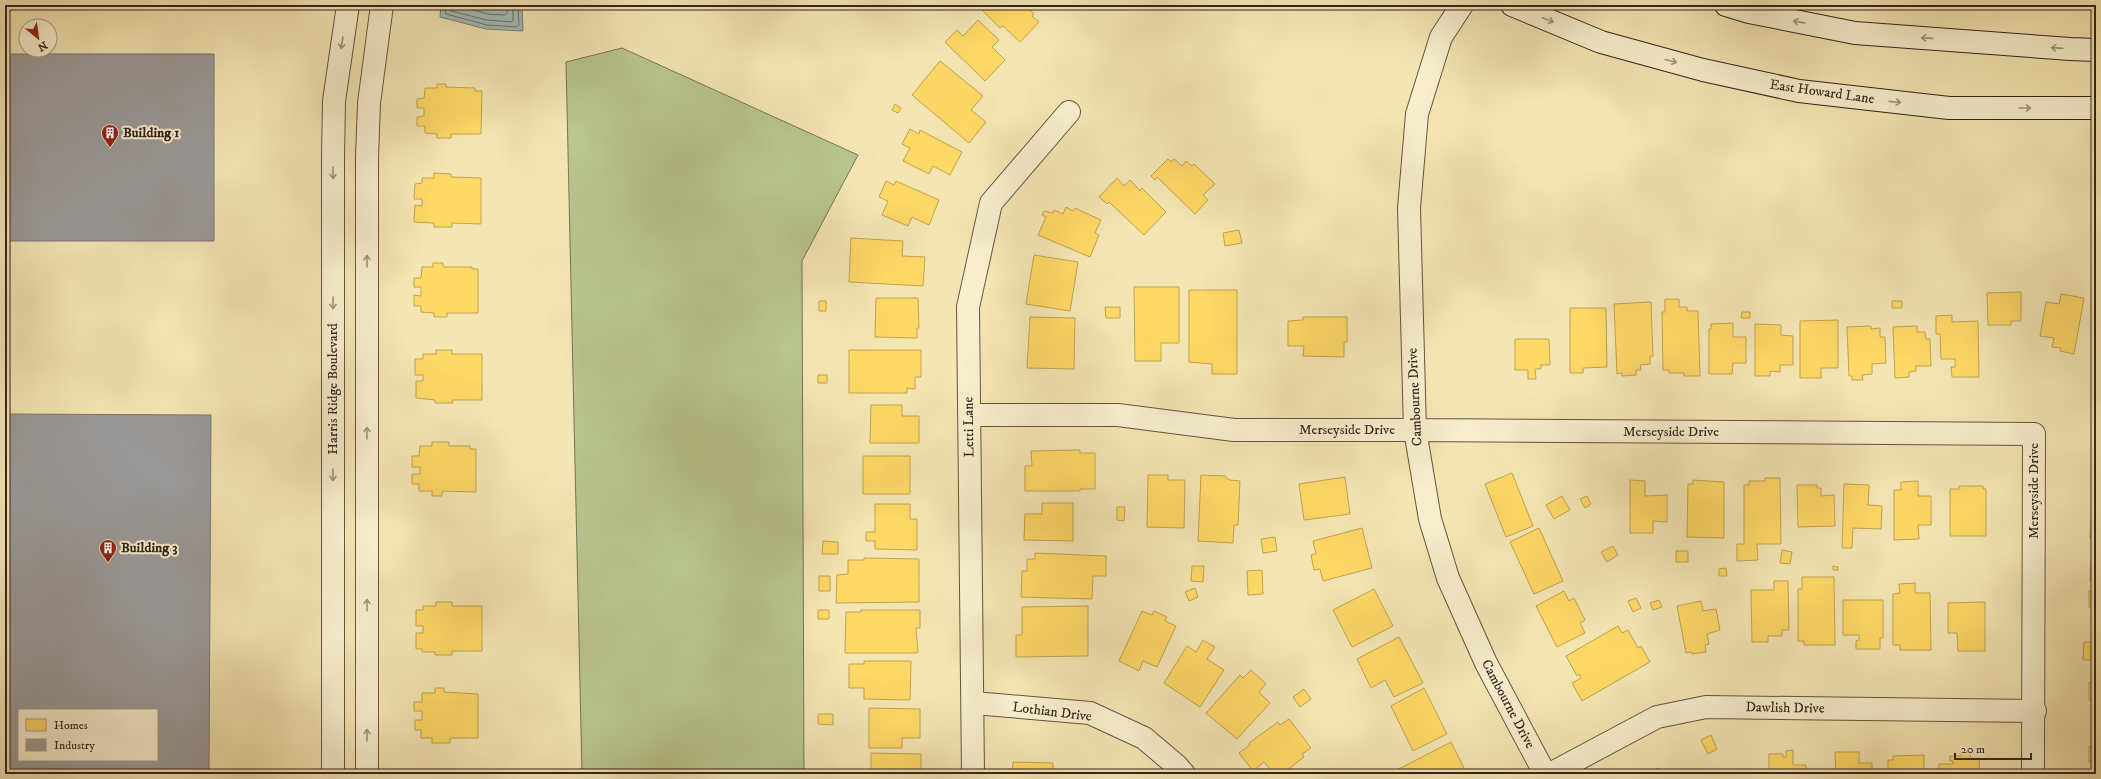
<svg xmlns="http://www.w3.org/2000/svg" width="2101" height="779" viewBox="0 0 2101 779" font-family="'IM FELL DW Pica',serif">
  <style>
    .green { fill: #b9c68e; stroke: #777456 }
    .water { fill: #a2bcb8; stroke: #767f7a }
    .homes { fill: #ffd966; stroke: #c2a250 }
    .industry { fill: #999; stroke: #7b7674; fill-rule: evenodd }
    .lines { fill: none; stroke-linecap: round; stroke-linejoin: round }
    .shore { stroke: #6c706a; stroke-width: 1 }
    .minor-casing { stroke: #655442; stroke-width: 24 }
    .tertiary-casing { stroke: #655442; stroke-width: 24 }
    .secondary-casing { stroke: #35231d; stroke-width: 24 }
    .minor { stroke: #f8efce; stroke-width: 22 }
    .tertiary { stroke: #f8efce; stroke-width: 22 }
    .secondary { stroke: #f8efce; stroke-width: 22 }
    .oneway { stroke: #a0937e }
    .labels { text-anchor: middle; dominant-baseline: central; stroke-width: 4; stroke-linejoin: round; paint-order: stroke }
    .street-label { font-size: 14px; fill: #35231d; stroke: #f8efce }
    .poi-label { font-size: 14px; font-weight: bold; fill: #35231d; stroke: #f8efce; text-anchor: start }
  </style>
  <rect width="100%" height="100%" fill="#f4e6b3"/>
  <filter id="stains"><feTurbulence type="fractalNoise" baseFrequency=".005" numOctaves="4"/><feColorMatrix values="0 0 0 0 .2 0 0 0 0 .09 0 0 0 0 .02 0 0 0 .5 -.17"/></filter>
  <radialGradient id="worn" r=".72"><stop offset=".6" stop-color="#630" stop-opacity="0"/><stop offset="1" stop-color="#630" stop-opacity=".3"/></radialGradient>
  <path class="green" d="M 622,48 L 858,155 L 802,261 L 804,774 L 582,774 L 566,62 Z"/>
  <path class="water" d="M 441,5 L 522,5 L 523,31 L 486,29 L 440,17 Z"/>
  <path class="homes" d="M 977,5 L 1026,5 L 1034,14 L 1032,16 L 1039,22 L 1020,42 L 1003,26 L 1000,28 Z
    M 978,20 L 999,40 L 992,47 L 1005,60 L 985,81 L 945,42 L 957,30 L 963,36 Z
    M 940,61 L 983,96 L 971,110 L 986,122 L 969,143 L 912,95 Z
    M 437,84 L 446,84 L 446,87 L 475,88 L 475,91 L 482,91 L 481,134 L 451,134 L 451,138 L 437,138 L 437,134 L 425,133 L 425,126 L 417,126 L 417,117 L 424,116 L 424,108 L 417,108 L 417,99 L 424,98 L 425,88 L 437,88 Z
    M 895,104 L 901,108 L 898,113 L 892,110 Z
    M 910,129 L 919,134 L 920,130 L 962,152 L 950,175 L 933,166 L 929,174 L 903,161 L 910,148 L 902,144 Z
    M 1168,159 L 1171,162 L 1174,159 L 1182,166 L 1186,161 L 1192,166 L 1194,164 L 1215,184 L 1203,195 L 1208,200 L 1195,214 L 1157,177 L 1155,180 L 1151,176 Z
    M 434,173 L 451,174 L 451,177 L 481,178 L 481,224 L 452,223 L 452,227 L 434,227 L 434,223 L 414,222 L 415,205 L 422,206 L 422,199 L 414,199 L 415,184 L 422,183 L 422,178 L 434,178 Z
    M 1117,178 L 1124,186 L 1130,180 L 1140,191 L 1142,188 L 1166,212 L 1144,235 L 1109,202 L 1107,204 L 1099,197 Z
    M 886,181 L 894,185 L 896,181 L 939,200 L 929,225 L 912,217 L 908,226 L 882,215 L 888,201 L 879,197 Z
    M 1066,207 L 1073,211 L 1075,208 L 1101,220 L 1095,233 L 1099,235 L 1090,257 L 1038,235 L 1046,217 L 1042,215 L 1044,211 L 1053,213 L 1054,210 L 1063,214 Z
    M 1239,230 L 1242,243 L 1225,246 L 1223,233 Z
    M 851,238 L 903,241 L 902,256 L 925,257 L 923,286 L 849,282 Z
    M 1034,255 L 1078,262 L 1070,311 L 1026,304 Z
    M 433,263 L 443,263 L 443,267 L 472,267 L 472,269 L 478,269 L 478,313 L 447,313 L 447,317 L 434,317 L 434,313 L 421,312 L 421,306 L 414,306 L 414,295 L 421,296 L 421,287 L 414,287 L 414,278 L 421,278 L 422,267 L 433,267 Z
    M 1134,287 L 1179,287 L 1179,343 L 1161,343 L 1161,361 L 1135,361 Z
    M 1189,290 L 1237,290 L 1237,374 L 1212,374 L 1212,364 L 1189,362 Z
    M 2021,292 L 2021,321 L 2011,321 L 2011,325 L 1988,325 L 1987,293 Z
    M 2061,294 L 2084,298 L 2074,354 L 2060,351 L 2061,348 L 2052,347 L 2054,338 L 2040,336 L 2046,302 L 2059,304 Z
    M 876,298 L 918,298 L 919,328 L 917,328 L 917,338 L 875,337 Z
    M 1665,299 L 1679,299 L 1679,307 L 1687,307 L 1687,311 L 1698,311 L 1700,376 L 1684,376 L 1684,373 L 1669,373 L 1669,370 L 1663,370 L 1662,312 L 1665,312 Z
    M 819,301 L 826,301 L 826,311 L 819,311 Z
    M 1892,301 L 1902,301 L 1902,308 L 1892,308 Z
    M 1651,302 L 1653,356 L 1650,356 L 1650,364 L 1640,365 L 1641,370 L 1636,370 L 1636,375 L 1622,376 L 1622,373 L 1617,374 L 1614,304 Z
    M 1105,307 L 1120,307 L 1120,318 L 1106,318 Z
    M 1570,308 L 1606,308 L 1607,367 L 1583,368 L 1583,373 L 1570,373 Z
    M 1742,312 L 1750,312 L 1750,318 L 1741,318 Z
    M 1952,315 L 1952,322 L 1978,321 L 1979,377 L 1952,377 L 1951,367 L 1955,367 L 1955,359 L 1941,359 L 1940,334 L 1936,334 L 1936,316 Z
    M 1030,317 L 1075,318 L 1074,369 L 1027,368 Z
    M 1303,317 L 1347,317 L 1347,342 L 1344,342 L 1344,357 L 1303,356 L 1304,346 L 1288,346 L 1288,321 L 1303,320 Z
    M 1838,320 L 1838,368 L 1821,368 L 1821,378 L 1800,378 L 1800,321 Z
    M 1733,323 L 1733,337 L 1746,337 L 1746,363 L 1733,363 L 1732,374 L 1709,374 L 1709,329 L 1711,329 L 1711,324 Z
    M 1755,324 L 1781,325 L 1781,335 L 1793,336 L 1793,365 L 1780,365 L 1780,372 L 1770,371 L 1770,376 L 1755,376 Z
    M 1871,326 L 1871,329 L 1880,328 L 1880,337 L 1885,337 L 1886,363 L 1872,364 L 1872,374 L 1862,375 L 1863,380 L 1852,380 L 1852,376 L 1849,376 L 1847,327 Z
    M 1917,326 L 1917,332 L 1925,332 L 1926,339 L 1930,339 L 1931,366 L 1916,366 L 1916,371 L 1909,372 L 1909,377 L 1895,378 L 1893,327 Z
    M 1515,339 L 1549,339 L 1550,365 L 1541,365 L 1541,369 L 1535,369 L 1536,379 L 1528,379 L 1528,370 L 1515,370 Z
    M 436,350 L 452,350 L 452,354 L 482,354 L 482,400 L 452,400 L 453,403 L 435,403 L 435,400 L 416,398 L 416,381 L 423,381 L 423,375 L 415,375 L 415,359 L 423,359 L 423,354 L 436,354 Z
    M 849,350 L 921,350 L 921,377 L 915,377 L 915,389 L 907,388 L 907,393 L 849,393 Z
    M 818,375 L 827,375 L 827,383 L 818,383 Z
    M 871,405 L 902,405 L 902,416 L 919,416 L 919,443 L 870,443 Z
    M 432,442 L 449,442 L 449,446 L 470,446 L 470,449 L 476,449 L 476,492 L 442,491 L 442,496 L 432,496 L 432,491 L 419,491 L 419,484 L 412,484 L 412,474 L 420,474 L 420,467 L 412,467 L 412,456 L 419,456 L 420,446 L 432,446 Z
    M 1080,450 L 1080,453 L 1095,453 L 1095,489 L 1080,489 L 1080,491 L 1025,491 L 1025,466 L 1032,466 L 1031,451 Z
    M 863,456 L 910,456 L 910,494 L 863,494 Z
    M 1512,473 L 1533,526 L 1506,537 L 1485,484 Z
    M 1148,475 L 1168,475 L 1168,480 L 1185,480 L 1184,528 L 1147,527 Z
    M 1201,475 L 1226,476 L 1226,478 L 1230,480 L 1240,481 L 1238,525 L 1234,525 L 1233,543 L 1198,541 Z
    M 1345,477 L 1350,514 L 1304,520 L 1299,484 Z
    M 1765,478 L 1780,478 L 1781,544 L 1757,544 L 1758,560 L 1737,561 L 1737,544 L 1744,544 L 1744,485 L 1749,485 L 1749,481 L 1765,481 Z
    M 1630,480 L 1645,481 L 1645,496 L 1667,495 L 1667,522 L 1653,521 L 1653,533 L 1630,533 Z
    M 1693,480 L 1724,482 L 1724,538 L 1687,537 L 1688,484 L 1693,484 Z
    M 1918,481 L 1918,496 L 1931,496 L 1931,525 L 1918,525 L 1919,539 L 1894,540 L 1894,490 L 1901,490 L 1901,482 Z
    M 1844,484 L 1869,485 L 1868,505 L 1882,506 L 1881,529 L 1853,528 L 1852,548 L 1842,548 Z
    M 1797,485 L 1817,485 L 1817,488 L 1821,488 L 1821,496 L 1834,495 L 1835,526 L 1798,527 Z
    M 1959,486 L 1983,486 L 1983,489 L 1986,489 L 1986,536 L 1950,536 L 1950,489 L 1959,489 Z
    M 1562,496 L 1570,510 L 1554,519 L 1546,505 Z
    M 1587,496 L 1591,504 L 1585,508 L 1580,499 Z
    M 2095,501 L 2096,538 L 2090,538 L 2091,520 L 2095,520 Z
    M 1042,503 L 1073,503 L 1073,541 L 1024,540 L 1025,514 L 1042,514 Z
    M 875,504 L 910,504 L 910,519 L 917,519 L 917,550 L 875,549 L 875,541 L 866,541 L 866,532 L 875,532 Z
    M 1117,507 L 1125,507 L 1124,521 L 1117,520 Z
    M 1362,528 L 1372,568 L 1323,581 L 1320,569 L 1314,570 L 1311,555 L 1316,554 L 1313,541 Z
    M 1539,528 L 1563,581 L 1534,594 L 1510,542 Z
    M 1275,537 L 1277,551 L 1263,553 L 1261,539 Z
    M 823,541 L 838,542 L 838,554 L 822,554 Z
    M 1613,546 L 1618,555 L 1607,562 L 1601,552 Z
    M 1782,550 L 1792,552 L 1790,564 L 1780,563 Z
    M 1676,551 L 1688,551 L 1688,562 L 1676,562 Z
    M 1035,553 L 1106,556 L 1106,576 L 1093,576 L 1092,599 L 1021,597 L 1022,571 L 1027,571 L 1027,559 L 1035,559 Z
    M 864,558 L 919,559 L 919,602 L 836,603 L 837,575 L 848,574 L 848,560 L 864,560 Z
    M 2095,558 L 2096,558 L 2096,581 L 2090,581 L 2091,559 L 2095,560 Z
    M 1192,566 L 1204,566 L 1203,582 L 1191,581 Z
    M 1833,566 L 1838,567 L 1838,570 L 1833,570 Z
    M 1726,568 L 1727,576 L 1719,576 L 1719,569 Z
    M 1262,570 L 1263,594 L 1248,595 L 1247,571 Z
    M 819,576 L 830,576 L 830,591 L 819,591 Z
    M 1802,577 L 1834,577 L 1835,645 L 1804,645 L 1804,641 L 1798,641 L 1798,589 L 1802,589 Z
    M 1774,581 L 1788,581 L 1789,630 L 1782,630 L 1782,636 L 1768,636 L 1768,642 L 1752,642 L 1751,590 L 1774,590 Z
    M 1915,583 L 1915,593 L 1930,593 L 1931,650 L 1900,650 L 1900,645 L 1893,645 L 1893,594 L 1900,593 L 1899,584 Z
    M 1195,588 L 1198,597 L 1189,601 L 1185,592 Z
    M 1374,589 L 1393,626 L 1352,647 L 1333,610 Z
    M 1564,591 L 1569,601 L 1574,598 L 1585,620 L 1580,623 L 1585,633 L 1557,647 L 1536,606 Z
    M 2089,591 L 2096,591 L 2096,629 L 2095,620 L 2092,621 L 2092,607 L 2089,607 Z
    M 1636,598 L 1641,608 L 1633,612 L 1628,601 Z
    M 1659,600 L 1662,607 L 1653,610 L 1650,603 Z
    M 1843,600 L 1883,600 L 1883,638 L 1880,638 L 1880,649 L 1856,649 L 1856,641 L 1859,640 L 1859,635 L 1843,635 Z
    M 1701,601 L 1703,611 L 1716,609 L 1720,630 L 1707,634 L 1709,644 L 1705,645 L 1706,652 L 1692,654 L 1692,652 L 1686,653 L 1677,606 Z
    M 436,602 L 452,602 L 452,606 L 482,606 L 482,651 L 452,651 L 452,655 L 435,655 L 435,652 L 422,652 L 422,649 L 416,649 L 416,633 L 423,633 L 423,626 L 416,626 L 416,610 L 423,610 L 423,606 L 436,606 Z
    M 1985,602 L 1985,651 L 1958,651 L 1957,633 L 1948,633 L 1948,603 Z
    M 1088,606 L 1088,656 L 1016,657 L 1016,635 L 1022,635 L 1022,607 Z
    M 818,610 L 829,610 L 829,619 L 818,619 Z
    M 861,610 L 920,610 L 920,628 L 916,628 L 918,653 L 845,653 L 846,612 L 861,612 Z
    M 1142,611 L 1152,615 L 1154,611 L 1167,617 L 1165,621 L 1176,626 L 1157,667 L 1143,661 L 1139,671 L 1119,661 Z
    M 1618,626 L 1622,633 L 1628,630 L 1638,648 L 1641,646 L 1650,662 L 1582,701 L 1572,683 L 1581,678 L 1579,674 L 1577,676 L 1566,656 Z
    M 1399,637 L 1423,683 L 1394,697 L 1385,680 L 1371,688 L 1357,659 Z
    M 2092,639 L 2096,639 L 2096,663 L 2093,662 L 2093,660 L 2083,660 L 2084,642 L 2092,642 Z
    M 1203,640 L 1215,647 L 1207,659 L 1224,670 L 1200,707 L 1164,683 L 1187,646 L 1196,652 Z
    M 864,661 L 911,661 L 910,700 L 864,699 L 864,688 L 849,688 L 849,664 L 864,664 Z
    M 1251,670 L 1266,684 L 1259,692 L 1270,703 L 1237,739 L 1206,713 L 1240,675 L 1243,678 Z
    M 2089,682 L 2096,683 L 2096,720 L 2095,714 L 2093,714 L 2093,700 L 2089,700 Z
    M 435,688 L 444,688 L 444,692 L 478,694 L 478,738 L 450,738 L 450,743 L 432,743 L 432,738 L 421,738 L 421,730 L 415,730 L 415,720 L 422,720 L 422,711 L 414,711 L 414,702 L 422,702 L 422,693 L 435,693 Z
    M 1424,688 L 1447,734 L 1413,751 L 1391,706 Z
    M 1304,689 L 1311,699 L 1300,707 L 1293,697 Z
    M 869,708 L 920,709 L 920,738 L 902,738 L 902,748 L 869,748 Z
    M 818,714 L 833,714 L 833,725 L 818,724 Z
    M 1289,719 L 1311,748 L 1302,754 L 1304,757 L 1282,774 L 1274,774 L 1264,762 L 1253,771 L 1239,753 L 1250,745 L 1249,743 L 1278,722 L 1280,725 Z
    M 1711,735 L 1717,749 L 1708,754 L 1701,740 Z
    M 1451,742 L 1467,774 L 1394,774 L 1393,772 Z
    M 2096,745 L 2096,766 L 2094,766 L 2095,761 L 2089,762 L 2089,746 Z
    M 1793,750 L 1793,765 L 1806,765 L 1806,774 L 1769,774 L 1769,754 L 1783,754 L 1783,757 L 1786,757 L 1786,751 Z
    M 1961,751 L 1970,753 L 1971,759 L 1979,758 L 1980,774 L 1939,774 L 1939,764 L 1953,764 L 1953,761 L 1950,761 L 1950,756 L 1961,756 Z
    M 1835,752 L 1859,752 L 1859,763 L 1872,763 L 1872,774 L 1836,774 Z
    M 871,753 L 921,754 L 921,774 L 871,774 Z
    M 1924,755 L 1924,774 L 1888,774 L 1888,760 L 1893,760 L 1893,756 Z
    M 1013,762 L 1053,763 L 1053,774 L 1012,774 Z
    M 1658,768 L 1662,774 L 1647,774 Z"/>
  <path class="industry" d="M 5,54 L 214,54 L 214,241 L 5,241 Z
    M 5,414 L 211,415 L 209,774 L 5,774 ZM 19,710 L 157,710 L 157,760 L 19,760 Z"/>
  <g class="lines">
    <path class="shore" d="M 444,5 L 446,14 L 487,25 L 517,27 L 519,25 L 518,5
      M 450,5 L 451,11 L 487,20 L 512,22 L 513,20 L 513,5
      M 456,5 L 488,14 L 505,15 L 507,13 L 507,5"/>
    <defs>
      <path id="minor" d="M 1462,5 L 1441,37 L 1417,114 L 1409,208 L 1415,430 L 1430,519 L 1448,578 L 1486,663 L 1545,774
        M 969,415 L 1118,415 L 1234,430 L 1415,430 L 2034,434 L 2033,774
        M 974,703 L 1090,713 L 1144,738 L 1177,766 L 1184,774
        M 973,774 L 968,307 L 991,203 L 1069,112
        M 1550,774 L 1657,717 L 1706,707 L 2035,711"/>
      <path id="tertiary" d="M 333,774 L 333,157 L 334,101 L 348,5
        M 367,774 L 367,157 L 369,103 L 382,5"/>
      <path id="secondary" d="M 1512,5 L 1601,42 L 1703,70 L 1799,91 L 1949,108 L 2096,108
        M 1726,5 L 1749,12 L 1855,33 L 2070,49 L 2096,50"/>
    </defs>
    <use href="#minor" class="minor-casing"/>
    <use href="#tertiary" class="tertiary-casing"/>
    <use href="#secondary" class="secondary-casing"/>
    <use href="#minor" class="minor"/>
    <use href="#tertiary" class="tertiary"/>
    <use href="#secondary" class="secondary"/>
  </g>
  <defs><path id="oneway-shaft" d="M-6 0H5M1.5-3L5.5 0L1.5 3" fill="none" stroke-width="1.6" stroke-linecap="round" stroke-linejoin="round"/></defs>
  <g class="oneway">
    <use href="#oneway-shaft" transform="translate(1548 20) rotate(22)"/>
    <use href="#oneway-shaft" transform="translate(1799 22) rotate(-169)"/>
    <use href="#oneway-shaft" transform="translate(1927 38) rotate(-176)"/>
    <use href="#oneway-shaft" transform="translate(342 43) rotate(99)"/>
    <use href="#oneway-shaft" transform="translate(2057 48) rotate(-176)"/>
    <use href="#oneway-shaft" transform="translate(1671 61) rotate(15)"/>
    <use href="#oneway-shaft" transform="translate(1895 102) rotate(6)"/>
    <use href="#oneway-shaft" transform="translate(2025 108)"/>
    <use href="#oneway-shaft" transform="translate(333 173) rotate(90)"/>
    <use href="#oneway-shaft" transform="translate(367 261) rotate(-90)"/>
    <use href="#oneway-shaft" transform="translate(333 303) rotate(90)"/>
    <use href="#oneway-shaft" transform="translate(367 433) rotate(-90)"/>
    <use href="#oneway-shaft" transform="translate(333 475) rotate(90)"/>
    <use href="#oneway-shaft" transform="translate(367 605) rotate(-90)"/>
    <use href="#oneway-shaft" transform="translate(367 735) rotate(-90)"/>
  </g>
  <defs>
    <symbol id="building-pin" viewBox="-11 -11 22 30"><path d="M0 17L-7.5 6A9.5 9.5 0 1 1 7.5 6Z" fill="#8f2418" stroke="#f8efce"/><path d="M-4-6H4V6H1V3H-1V6H-4ZM-2.5-4.3h1.7v1.8h-1.7ZM.8-4.3h1.7v1.8H.8ZM-2.5-1h1.7V.8h-1.7ZM.8-1h1.7V.8H.8Z" fill="#fff"/></symbol>
  </defs>
  <g fill-rule="evenodd">
    <use href="#building-pin" x="100" y="123" width="20" height="27"/>
    <use href="#building-pin" x="98" y="538" width="20" height="27"/>
  </g>
  <g class="labels">
    <g class="street-label">
      <text transform="translate(1822 92) rotate(8)">East Howard Lane</text>
      <text transform="translate(333 389) rotate(-90)">Harris Ridge Boulevard</text>
      <text transform="translate(1415 397) rotate(-93)">Cambourne Drive</text>
      <text transform="translate(969 427) rotate(-91)">Letti Lane</text>
      <text x="1347" y="430">Merseyside Drive</text>
      <text x="1671" y="432">Merseyside Drive</text>
      <text transform="translate(2034 491) rotate(-90)">Merseyside Drive</text>
      <text transform="translate(1508 704) rotate(62)">Cambourne Drive</text>
      <text transform="translate(1785 708) rotate(1)">Dawlish Drive</text>
      <text transform="translate(1052 712) rotate(7)">Lothian Drive</text>
    </g>
    <g class="poi-label">
      <text x="123" y="133">Building 1</text>
      <text x="121" y="548">Building 3</text>
    </g>
  </g>
  <rect width="2101" height="779" fill="none" stroke="#f4e6b3" stroke-width="20"/>
  <rect x="6" y="6" width="2089" height="767" fill="none" stroke="#35231d" stroke-width="2"/>
  <rect x="10" y="10" width="2081" height="759" fill="none" stroke="#35231d"/>
  <rect x="18" y="709" width="140" height="52" fill="#f8efce" stroke="#aa9d87"/>
  <rect x="26" y="719" width="20" height="12" fill="#ffd966" stroke="#aa9d87"/>
  <text x="54" y="729" font-size="12" fill="#35231d">Homes</text>
  <rect x="26" y="739" width="20" height="12" fill="#999999" stroke="#aa9d87"/>
  <text x="54" y="749" font-size="12" fill="#35231d">Industry</text>
  <g transform="translate(38 38) rotate(151)"><circle r="19" fill="#f8efce" stroke="#aa9d87"/>
  <path d="M0-3L7 15L0 10L-7 15Z" fill="#8f2418"/>
  <text y="-6" font-size="11" font-weight="bold" text-anchor="middle" fill="#35231d">N</text>
  </g>
  <path d="M1955 753v6h76v-6" fill="none" stroke="#35231d" stroke-width="2"/>
  <text x="1961" y="753" font-size="12" fill="#35231d" stroke="#f8efce" stroke-width="3" paint-order="stroke">20 m</text>
  <rect width="100%" height="100%" filter="url(#stains)"/>
  <rect width="100%" height="100%" fill="url(#worn)"/>
</svg>
